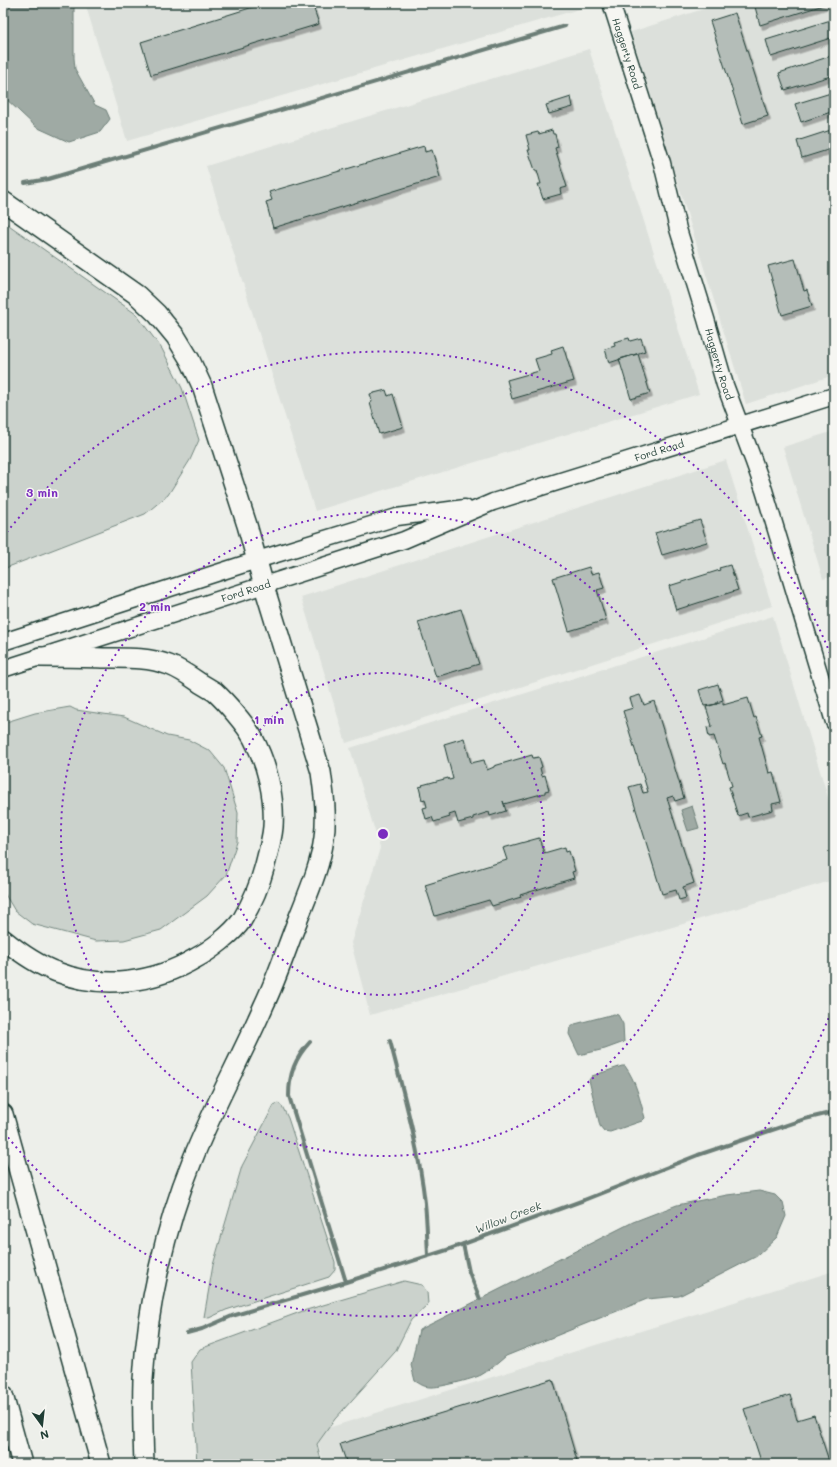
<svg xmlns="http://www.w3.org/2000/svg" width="837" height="1467" viewBox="0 0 837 1467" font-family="Mali,sans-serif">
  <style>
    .built { fill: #dce0db }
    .green { fill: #cbd2cc; stroke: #758880 }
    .water { fill: #9faaa4; stroke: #6c7e77 }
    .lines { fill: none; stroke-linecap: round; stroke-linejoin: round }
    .stream { stroke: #6c7e77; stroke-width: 4 }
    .building { fill: #b4bdb8; stroke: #1f3d34; filter: url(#shadow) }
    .major-casing { stroke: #1f3d34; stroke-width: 19 }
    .highway-casing { stroke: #1f3d34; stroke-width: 22 }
    .major { stroke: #f6f6f2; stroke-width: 16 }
    .highway { stroke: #f6f6f2; stroke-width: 19 }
    .ring { fill: none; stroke: #7b2cbf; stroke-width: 2; stroke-dasharray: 2 4 }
    .labels { text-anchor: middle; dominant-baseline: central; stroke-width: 3; stroke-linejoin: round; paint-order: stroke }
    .street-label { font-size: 10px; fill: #1f3d34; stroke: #f6f6f2 }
    .water-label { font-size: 11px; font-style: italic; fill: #3f5850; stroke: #f6f6f2 }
    .centre { fill: #7b2cbf; stroke: #f6f6f2; stroke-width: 2 }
    .ring-label { font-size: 12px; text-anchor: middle; font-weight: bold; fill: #7b2cbf; stroke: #f6f6f2; stroke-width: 3; stroke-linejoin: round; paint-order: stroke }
  </style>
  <defs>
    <filter id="shadow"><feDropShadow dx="2.5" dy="4.5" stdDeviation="0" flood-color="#0004"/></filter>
  </defs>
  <rect width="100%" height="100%" fill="#edefea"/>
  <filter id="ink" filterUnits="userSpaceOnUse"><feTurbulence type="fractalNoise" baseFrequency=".025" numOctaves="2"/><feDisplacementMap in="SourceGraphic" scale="8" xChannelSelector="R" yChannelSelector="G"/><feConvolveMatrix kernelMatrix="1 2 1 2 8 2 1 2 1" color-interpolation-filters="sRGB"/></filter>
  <g filter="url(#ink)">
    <path class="built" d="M 85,3 L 585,3 L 586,7 L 127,141 Z
      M 722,3 L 834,3 L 834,375 L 746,404 L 631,32 Z
      M 589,49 L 699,394 L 315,511 L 206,166 Z
      M 834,431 L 834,576 L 823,579 L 783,447 Z
      M 726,460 L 772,606 L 346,743 L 301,597 Z
      M 773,616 L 834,817 L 834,880 L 370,1015 L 351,943 L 380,848 L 350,748 Z
      M 834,1271 L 834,1464 L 324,1464 L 315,1432 Z"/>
    <path class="green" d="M 3,221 L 136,314 L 162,349 L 182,388 L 199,440 L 190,460 L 168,495 L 145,514 L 3,569 Z
      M 70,707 L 76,710 L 124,717 L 167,736 L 189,740 L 210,751 L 224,768 L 238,813 L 237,842 L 226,875 L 207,896 L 161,930 L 124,940 L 96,941 L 32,924 L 15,911 L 3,891 L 3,723 L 35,713 Z
      M 278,1103 L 282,1106 L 288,1118 L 335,1262 L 335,1270 L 329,1277 L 226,1310 L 209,1318 L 204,1317 L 213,1265 L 242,1166 L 274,1105 Z
      M 404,1281 L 422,1285 L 427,1292 L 428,1304 L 411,1320 L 395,1352 L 335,1419 L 317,1444 L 322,1464 L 197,1464 L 191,1362 L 200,1349 L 303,1311 Z"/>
    <path class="water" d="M 3,3 L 74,3 L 74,58 L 75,69 L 95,105 L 106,110 L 110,119 L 100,132 L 69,142 L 36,127 L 3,96 Z
      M 692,806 L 699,828 L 688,831 L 681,810 Z
      M 614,1014 L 618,1015 L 623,1024 L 624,1042 L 605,1049 L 579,1055 L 569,1034 L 570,1028 L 575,1024 Z
      M 622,1066 L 625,1066 C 636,1081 640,1100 645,1118 L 642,1121 L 610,1132 L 604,1131 L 600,1126 L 589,1080 L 592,1076 Z
      M 759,1191 L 775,1195 L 783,1203 L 786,1216 L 777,1237 L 757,1256 L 679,1296 L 647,1299 L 506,1356 C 498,1363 490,1370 481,1375 C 473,1379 439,1388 430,1387 C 424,1387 420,1384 415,1381 L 411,1365 L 419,1330 L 633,1222 L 677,1205 L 727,1195 Z"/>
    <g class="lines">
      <path class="stream" d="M 657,7 L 670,3
        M 25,183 L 48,179 L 565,26
        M 390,1041 C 404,1095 419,1149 425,1203 C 427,1221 427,1238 428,1255
        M 310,1042 C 295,1058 289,1074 289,1096 L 346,1282
        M 463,1244 L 469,1272 L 480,1299
        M 187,1333 L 202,1329 L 232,1316 L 346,1282 L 447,1250 L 584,1200 L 698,1155 L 805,1119 L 834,1112"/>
    </g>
    <path class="building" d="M 266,3 L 312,3 L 319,24 L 151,75 L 141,42 Z
      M 766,3 L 830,3 L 760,25 L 755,7 Z
      M 735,13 L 768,116 L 743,124 L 710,21 Z
      M 834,19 L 834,37 L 771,57 L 766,40 Z
      M 834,55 L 834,75 L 785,90 L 779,73 Z
      M 834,92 L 834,111 L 801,122 L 795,104 Z
      M 571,97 L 573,107 L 549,114 L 546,105 Z
      M 834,129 L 834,148 L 802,158 L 797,141 Z
      M 552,130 L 553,134 L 555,134 L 558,147 L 555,148 L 567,187 L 560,189 L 561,194 L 543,199 L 538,184 L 541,184 L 537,170 L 535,170 L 528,150 L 530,150 L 526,135 L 538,132 L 539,134 Z
      M 424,146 L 425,152 L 432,150 L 440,177 L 273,228 L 266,202 L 272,200 L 269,192 Z
      M 795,259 L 804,291 L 807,290 L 812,306 L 782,315 L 768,266 Z
      M 629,338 L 630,341 L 641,338 L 645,351 L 609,363 L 605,349 L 615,346 L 614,342 Z
      M 563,346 L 574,381 L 512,399 L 507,380 L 539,371 L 535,359 L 552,354 L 551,350 Z
      M 638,354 L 650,393 L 631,399 L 619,359 Z
      M 386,390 L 388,396 L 393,394 L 403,427 L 379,434 L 370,403 L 372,402 L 370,394 Z
      M 700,520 L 707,542 L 662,555 L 655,533 Z
      M 730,565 L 738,590 L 676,610 L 669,586 L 720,570 L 719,568 Z
      M 589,567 L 591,574 L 599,572 L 604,588 L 597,590 L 606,620 L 569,631 L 553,578 Z
      M 461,609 L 479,664 L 436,677 L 418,622 Z
      M 718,684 L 723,700 L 717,702 L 717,704 L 704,706 L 699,690 Z
      M 640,695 L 644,705 L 654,701 L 684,798 L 675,801 L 673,796 L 667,798 L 694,883 L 683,887 L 686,898 L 679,900 L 676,890 L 662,894 L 629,787 L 640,784 L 643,793 L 648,792 L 623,711 L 633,708 L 630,698 Z
      M 748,698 L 754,718 L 756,717 L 762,736 L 759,737 L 769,773 L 773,772 L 781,802 L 772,804 L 773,810 L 748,817 L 747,813 L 738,816 L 729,787 L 732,786 L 725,763 L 723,764 L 714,736 L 709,737 L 707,727 L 712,726 L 706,707 L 723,702 L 723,705 Z
      M 464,738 L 471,763 L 484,760 L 487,770 L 494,767 L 494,766 L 532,755 L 533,758 L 539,757 L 542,767 L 540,768 L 542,776 L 545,775 L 549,790 L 545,791 L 545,793 L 504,804 L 503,801 L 506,811 L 490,816 L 489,812 L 473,817 L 473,819 L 458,823 L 455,813 L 449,815 L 450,817 L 434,822 L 432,817 L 426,819 L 423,808 L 427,807 L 425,799 L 422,800 L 419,787 L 423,786 L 422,785 L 448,778 L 449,780 L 453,779 L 444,744 Z
      M 539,838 L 544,853 L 565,847 L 566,852 L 569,851 L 575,871 L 572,872 L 574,878 L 520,895 L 521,897 L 492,906 L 489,900 L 435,916 L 425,885 L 507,860 L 503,848 Z
      M 553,1379 L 578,1464 L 347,1464 L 340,1444 Z
      M 790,1395 L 797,1420 L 814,1415 L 830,1464 L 762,1464 L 744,1409 Z"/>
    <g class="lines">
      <defs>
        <g id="major">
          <path id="s1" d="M 611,3 L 662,163 L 678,229 L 706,319 L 725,385 L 754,462 L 764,490 L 834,722"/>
          <path d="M 3,642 L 257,560 L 397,517 L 465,508"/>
          <path id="s2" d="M 3,669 L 404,540 L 493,502 L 834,396"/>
        </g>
        <path id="highway" d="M 3,201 L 137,295 L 157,314 L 176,337 L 190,360 L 202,386 L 247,525 L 264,586 L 321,772 C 324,794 327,815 324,838 C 320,869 306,898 295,927 C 285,953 276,980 264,1005 C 241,1058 213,1107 192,1161 C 165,1228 147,1307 143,1380 C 142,1408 143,1436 144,1464
          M 3,939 C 19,952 37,965 57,972 C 103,990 154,983 196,958 C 211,950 232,934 242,920 C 252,903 260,884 265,865 C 268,853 272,839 273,827 C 275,797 267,764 253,738 C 246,725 226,702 215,692 C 210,689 205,686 200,683 C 190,676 180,669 169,665 C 148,657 126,658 103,658 C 82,657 61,657 40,657
          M 3,1114 L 101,1464
          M 3,1395 L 22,1464"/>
      </defs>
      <use href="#major" class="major-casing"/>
      <use href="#highway" class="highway-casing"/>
      <use href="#major" class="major"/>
      <use href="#highway" class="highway"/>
    </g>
  </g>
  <g class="ring">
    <circle cx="383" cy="834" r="161"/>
    <circle cx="383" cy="834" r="322"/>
    <path d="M833 1007A482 482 0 0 1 3 1131M3 537A482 482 0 0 1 833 661"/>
  </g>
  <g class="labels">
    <g class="street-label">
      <text stroke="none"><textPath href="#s1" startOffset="53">Haggerty Road</textPath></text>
      <text stroke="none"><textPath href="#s1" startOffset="377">Haggerty Road</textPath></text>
      <text stroke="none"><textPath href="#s2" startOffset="692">Ford Road</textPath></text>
      <text stroke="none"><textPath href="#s2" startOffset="255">Ford Road</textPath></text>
    </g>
    <g class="water-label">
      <text transform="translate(508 1217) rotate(-21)">Willow Creek</text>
    </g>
  </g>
  <circle cx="383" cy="834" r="6" class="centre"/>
  <g class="ring-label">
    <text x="42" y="497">3 min</text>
    <text x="155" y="611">2 min</text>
    <text x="269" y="724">1 min</text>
  </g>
  <rect width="837" height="1467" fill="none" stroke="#f6f6f2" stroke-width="16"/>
  <rect x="8" y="8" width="821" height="1451" fill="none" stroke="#1f3d34" stroke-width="1.5" filter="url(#ink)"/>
  <g transform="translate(42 1425) rotate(165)" stroke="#f6f6f2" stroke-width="3" paint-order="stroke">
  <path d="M0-3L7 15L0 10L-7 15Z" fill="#1f3d34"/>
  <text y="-6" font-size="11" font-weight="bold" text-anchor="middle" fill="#1f3d34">N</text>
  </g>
</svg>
